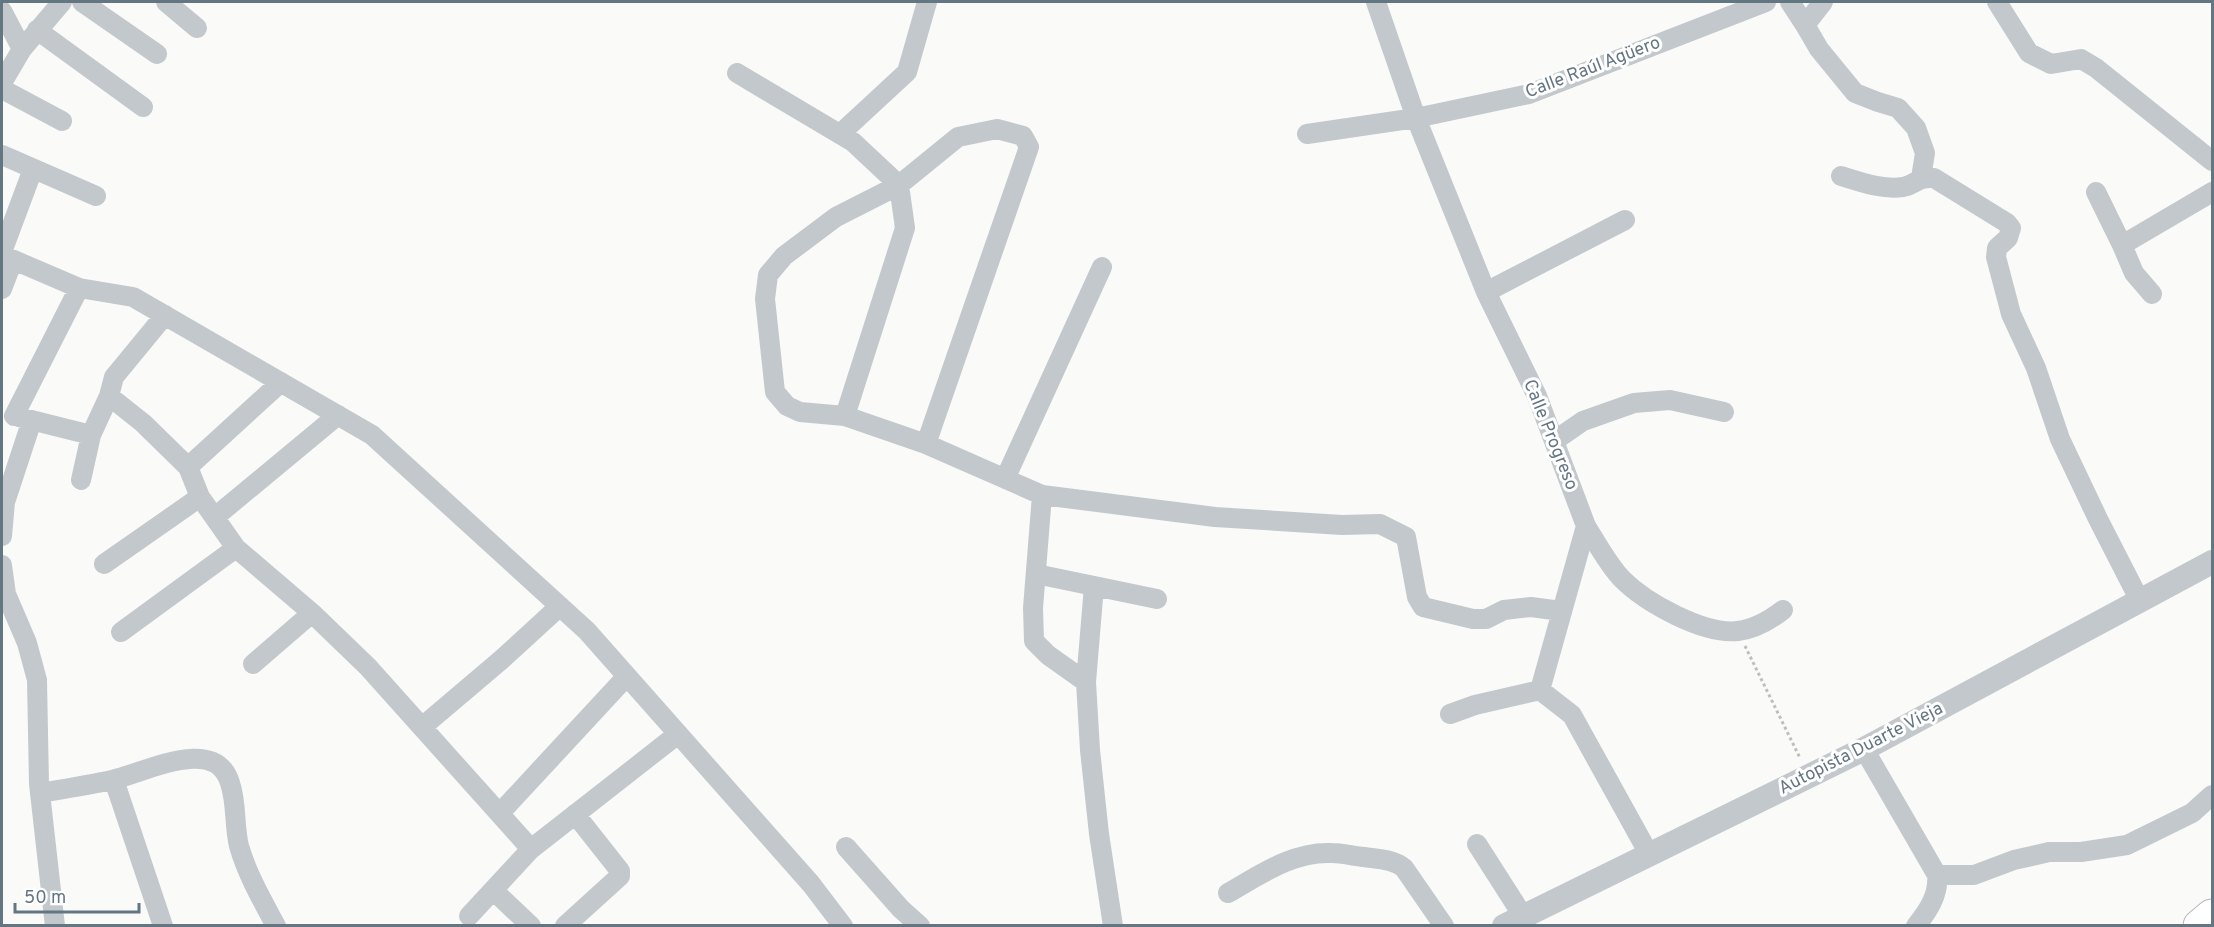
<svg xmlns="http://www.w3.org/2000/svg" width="2214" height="927" viewBox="0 0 2214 927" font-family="Overpass,sans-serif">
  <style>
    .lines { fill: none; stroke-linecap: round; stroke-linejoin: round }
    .motorway-casing { stroke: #b4b9bd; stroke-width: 35 }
    .path { stroke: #bbbfc2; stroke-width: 3; stroke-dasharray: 3 3; stroke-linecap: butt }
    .minor { stroke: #c3c8cc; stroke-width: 20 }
    .tertiary { stroke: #c3c8cc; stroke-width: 24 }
    .motorway { stroke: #fff; stroke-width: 33 }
    .labels { text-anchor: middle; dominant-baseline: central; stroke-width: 6; stroke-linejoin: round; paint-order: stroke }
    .street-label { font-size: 18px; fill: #657683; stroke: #fff }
  </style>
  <rect width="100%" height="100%" fill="#fafaf8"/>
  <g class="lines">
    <defs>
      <path id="motorway" d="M 2200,926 L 2212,916"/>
    </defs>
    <use href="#motorway" class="motorway-casing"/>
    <path class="path" d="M 1745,646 L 1800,758"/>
    <path class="minor" d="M 82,2 L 157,54
      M 166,2 L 197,28
      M 1376,2 L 1416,118 L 1486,292 L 1537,396 L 1586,526 L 1540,690 L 1572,715 L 1649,854
      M 1790,2 L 1805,25
      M 1823,2 L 1805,25 L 1819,49 L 1855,93 L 1878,102 L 1898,108 L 1916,128 L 1925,153 L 1921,178
      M 1997,2 L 2029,53 L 2051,64 L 2081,59 L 2096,68 L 2212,161
      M 2,11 L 22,49
      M 37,30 L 143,107
      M 737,73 L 853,142 L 899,185 L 905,228 L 845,416
      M 2,83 L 22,49 L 62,2
      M 2,89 L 62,121
      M 840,134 L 907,72 L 927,2
      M 1307,134 L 1416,118 L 1529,94 L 1766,2
      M 2,155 L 96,196
      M 1841,176 C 1861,182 1882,190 1903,187 C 1916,185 1915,177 1934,178 L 2007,223 L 2011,228 L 2008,238 L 1997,248 L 1996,257 L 2011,314 L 2036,368 L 2060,439 L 2098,519 L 2140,601
      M 2096,192 L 2122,245 L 2212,192
      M 2122,245 L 2134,273 L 2152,294
      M 2,252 L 33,169
      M 2,255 L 79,288 L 133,297 L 372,435 L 587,631 L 811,884 L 843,926
      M 2,289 L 13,260
      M 1486,292 L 1625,220
      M 109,396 L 143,423 L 188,467 L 200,497 L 236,548 L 312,613 L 368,667 L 531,849
      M 14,416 L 79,288
      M 19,417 L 91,435
      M 1554,441 L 1583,421 L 1634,403 L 1670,400 L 1724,412
      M 926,444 L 1029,147 L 1023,136 L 997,129 L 958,137 L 899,185 L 836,217 L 784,256 L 768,275 L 765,299 L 775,392 L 787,406 L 800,412 L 845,416 L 926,444 L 1042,495 L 1215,517 L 1342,525 L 1380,524 L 1406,537 L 1417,597 L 1423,607 L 1473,619 L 1486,619 L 1504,610 L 1531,607 L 1561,611
      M 188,467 L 281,382
      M 1005,479 L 1102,267
      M 81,480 L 91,435 L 109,396 L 114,377 L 165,315
      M 1042,495 L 1033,608 L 1034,641 L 1048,655 L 1086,682 L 1090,750 L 1099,834 L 1113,926
      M 215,517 L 338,415
      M 1586,526 C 1596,542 1609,566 1622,579 C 1646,603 1704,635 1738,631 C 1755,629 1770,620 1783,610
      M 2,536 L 5,502 L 32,420
      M 104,564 L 200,497
      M 2,565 L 6,594 L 27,643 L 37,680 L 39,784 L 55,926
      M 1036,574 L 1157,599
      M 121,632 L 236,548
      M 253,664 L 312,613
      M 1086,682 L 1094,586
      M 1450,714 L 1475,705 L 1540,690
      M 422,727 L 501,660 L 560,606
      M 1864,749 L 1937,875 C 1939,895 1928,911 1916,926
      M 114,780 L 163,926
      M 40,793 C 64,789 89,785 112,780 C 145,773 215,734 230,783 C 237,804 234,826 239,846 C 247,874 262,900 276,926
      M 500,813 L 627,676
      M 1477,844 L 1523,916
      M 846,847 L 901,909 L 920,926
      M 1937,875 L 1974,875 L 2014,860 L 2049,852 L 2081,852 L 2127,845 L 2192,813 L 2212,795
      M 493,890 L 531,926
      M 1228,893 C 1260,875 1293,851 1332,853 C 1342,853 1353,856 1364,857 C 1378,859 1393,859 1404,868 L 1444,926
      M 469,916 L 531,849 L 678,734
      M 565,926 L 620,876 L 620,871 L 575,814"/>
    <path class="tertiary" d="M 1504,926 L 1864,749 L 2212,562"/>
    <use href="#motorway" class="motorway"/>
  </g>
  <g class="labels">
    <g class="street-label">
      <text transform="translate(1593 68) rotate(-21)">Calle Raúl Agüero</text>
      <text transform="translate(1550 435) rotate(68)">Calle Progreso</text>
      <text transform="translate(1861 749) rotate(-27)">Autopista Duarte Vieja</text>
    </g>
  </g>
  <rect width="2214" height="927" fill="none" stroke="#657683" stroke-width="6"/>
  <path d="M15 903v9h124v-9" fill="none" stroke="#657683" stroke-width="3"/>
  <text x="24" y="903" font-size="18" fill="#657683" stroke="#ffffff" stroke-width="4.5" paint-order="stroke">50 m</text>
</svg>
